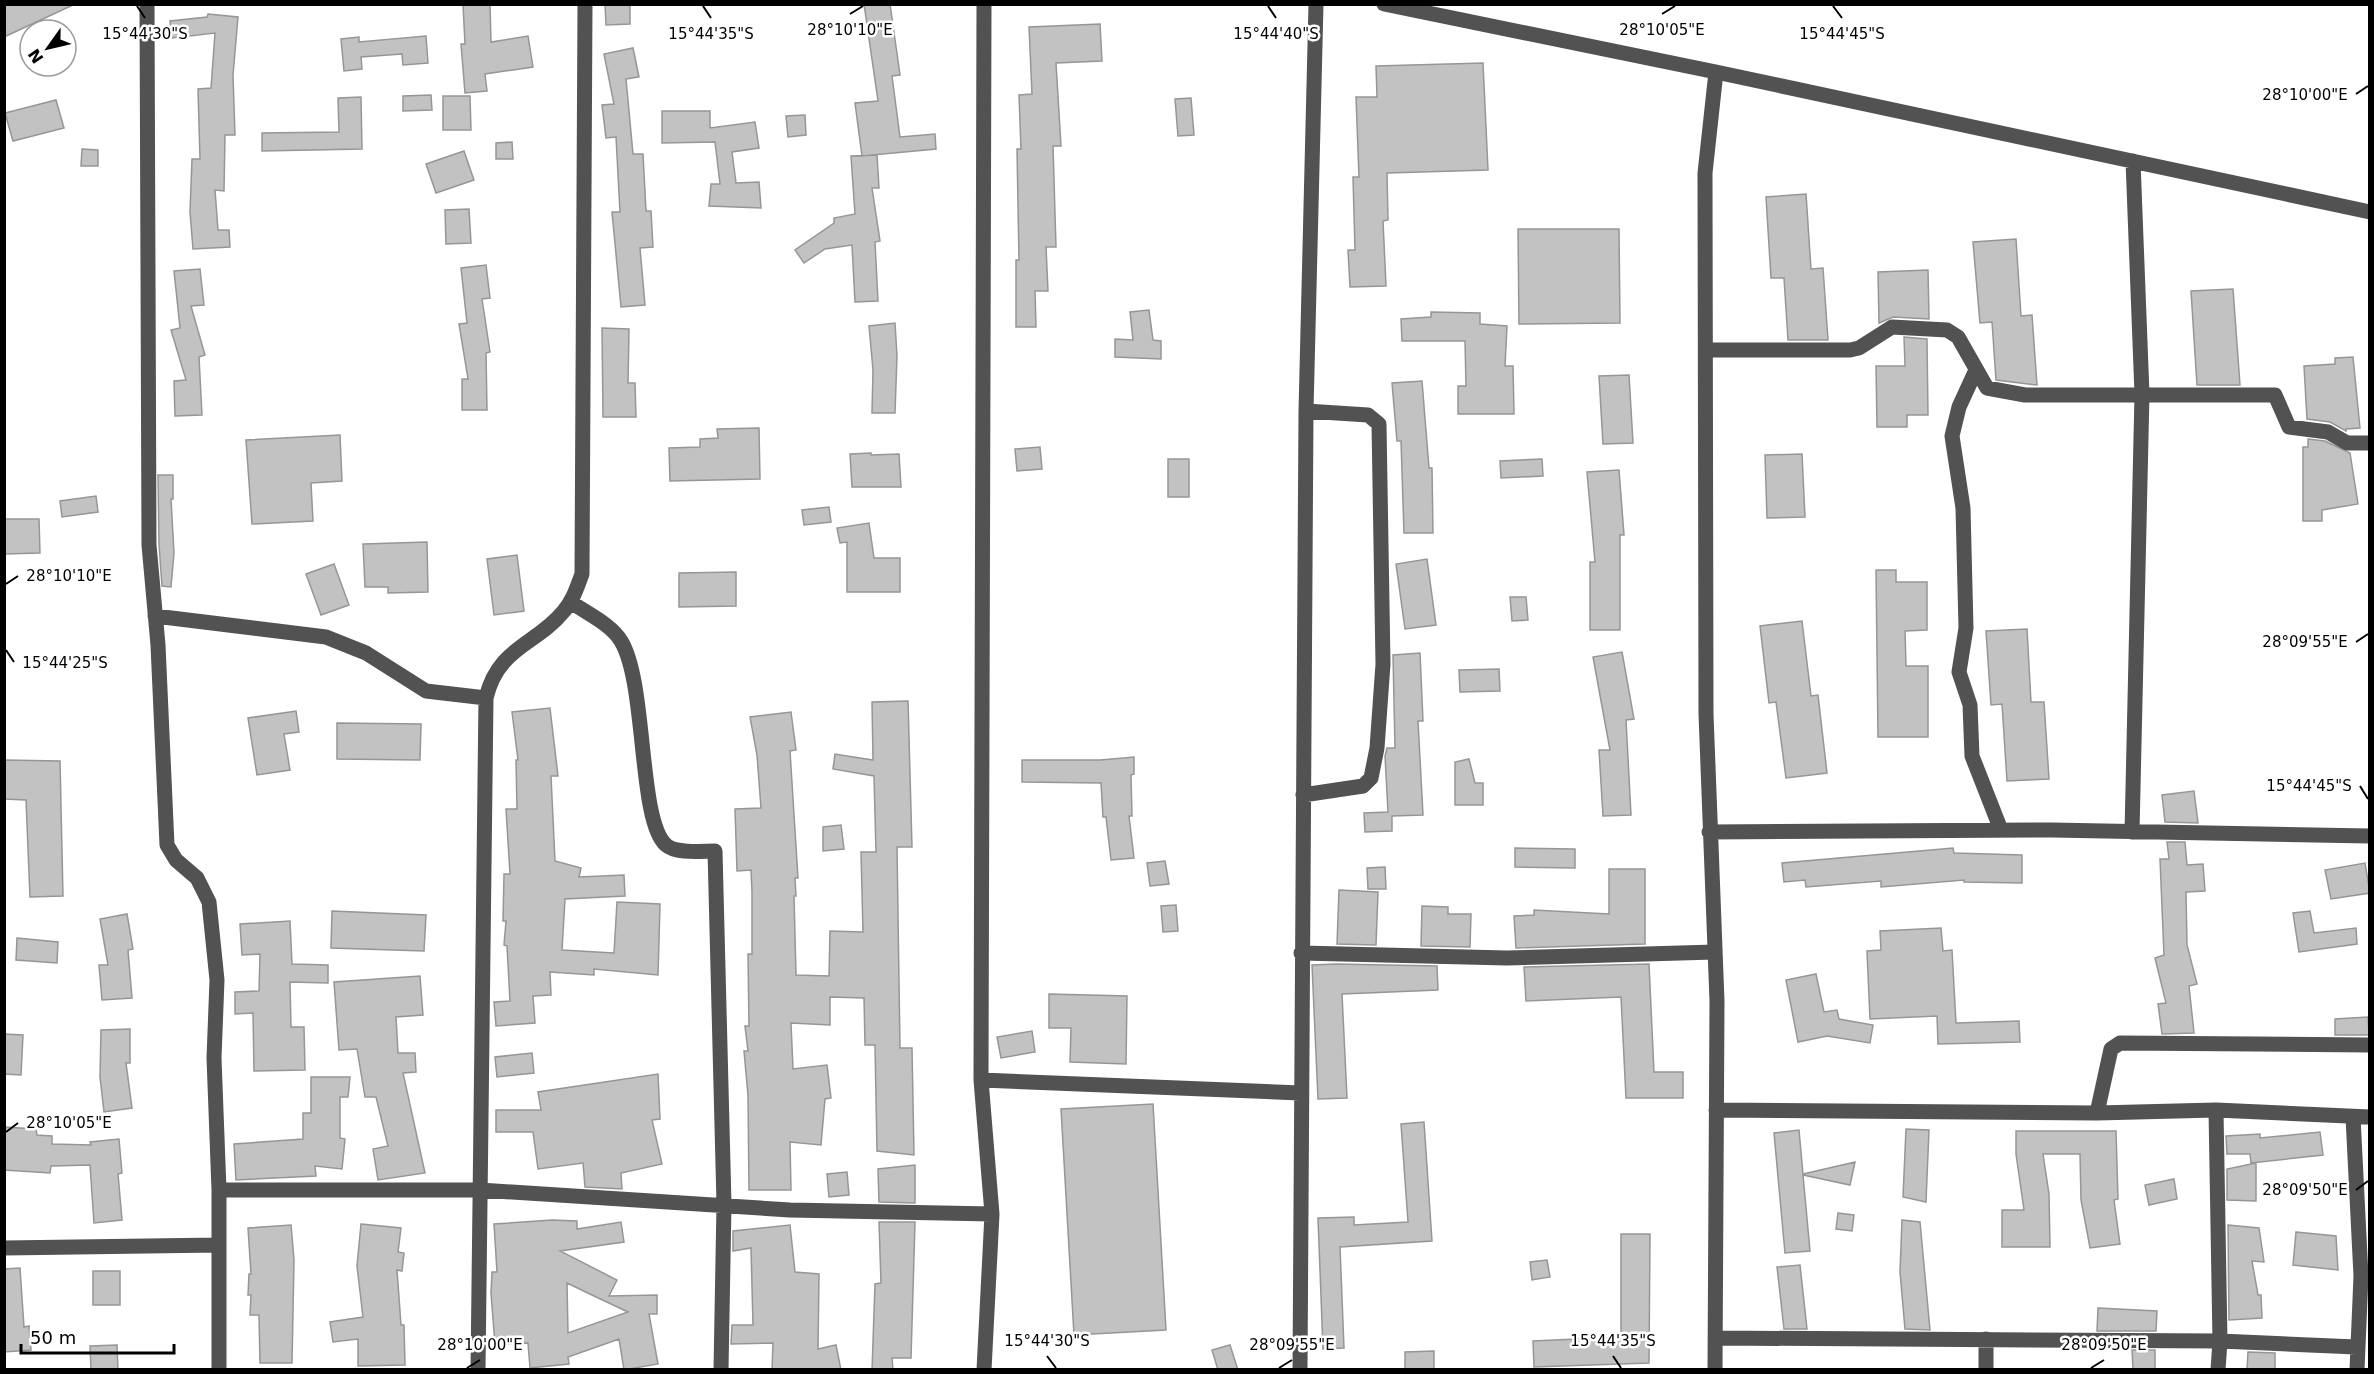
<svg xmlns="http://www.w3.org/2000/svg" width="2374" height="1374" viewBox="0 0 2374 1374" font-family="'DejaVu Sans',sans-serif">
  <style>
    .building { fill: #c2c2c2; stroke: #969696; stroke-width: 1.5; fill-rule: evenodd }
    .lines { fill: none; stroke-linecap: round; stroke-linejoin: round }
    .minor { stroke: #525252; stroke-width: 15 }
    .ticks { fill: none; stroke: #000; stroke-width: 2 }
    .ticks-label { font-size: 15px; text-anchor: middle; fill: #000; stroke: #fff; stroke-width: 5; stroke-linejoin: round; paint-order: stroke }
  </style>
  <rect width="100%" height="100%" fill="#fff"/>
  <path class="building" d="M 4,4 L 75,4 L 4,37 Z
    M 463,4 L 490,4 L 491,42 L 528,36 L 533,67 L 485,74 L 487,91 L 465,93 L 461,44 L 465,44 Z
    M 605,4 L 630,4 L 630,24 L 606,25 Z
    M 864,4 L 890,4 L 900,75 L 892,76 L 900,137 L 935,134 L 936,149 L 862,156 L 855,103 L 878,101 Z
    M 208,14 L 238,17 L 233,75 L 235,135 L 225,135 L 224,191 L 215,190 L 218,230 L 229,230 L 230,247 L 193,249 L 190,212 L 192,159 L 200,159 L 198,89 L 211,88 L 215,33 L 172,38 L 170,21 L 207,17 Z
    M 1100,24 L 1102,61 L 1056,63 L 1061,146 L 1053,146 L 1056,247 L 1046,247 L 1048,291 L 1035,291 L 1036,327 L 1016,327 L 1016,260 L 1019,260 L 1017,149 L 1021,149 L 1019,95 L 1032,94 L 1029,27 Z
    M 426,36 L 428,63 L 403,65 L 402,54 L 361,57 L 362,69 L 344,71 L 341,39 L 359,37 L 359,42 Z
    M 633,48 L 639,77 L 626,79 L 633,154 L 643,154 L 646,211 L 651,211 L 653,247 L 640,248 L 645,305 L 621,307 L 612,212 L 620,212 L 616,137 L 606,138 L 602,105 L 614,104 L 604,54 Z
    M 1483,63 L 1488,170 L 1387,173 L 1388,220 L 1383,221 L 1386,286 L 1350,287 L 1348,250 L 1355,250 L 1353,177 L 1359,177 L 1356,97 L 1377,97 L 1376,66 Z
    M 431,95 L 432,110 L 403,111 L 403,96 Z
    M 443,96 L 470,96 L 471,130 L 443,130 Z
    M 361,97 L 362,149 L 262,151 L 262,133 L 339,132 L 338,98 Z
    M 1191,98 L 1194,135 L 1178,136 L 1175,99 Z
    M 56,100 L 64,128 L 13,141 L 5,113 Z
    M 662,111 L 710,111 L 710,128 L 755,122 L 759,148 L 732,152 L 736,183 L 759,182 L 761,208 L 709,206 L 711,184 L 720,184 L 715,142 L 662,143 Z
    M 805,115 L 806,135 L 788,137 L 786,116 Z
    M 512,142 L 513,159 L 496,159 L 496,143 Z
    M 82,149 L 98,150 L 98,166 L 81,166 Z
    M 464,151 L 474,180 L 436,193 L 426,164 Z
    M 877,155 L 879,188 L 872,188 L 880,241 L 875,242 L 878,301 L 855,302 L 852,245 L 825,249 L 804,263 L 795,250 L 834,223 L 834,218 L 855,214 L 851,156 Z
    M 1806,194 L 1811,269 L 1823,268 L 1828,340 L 1788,340 L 1784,278 L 1771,278 L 1766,197 Z
    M 469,209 L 471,243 L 446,244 L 445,210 Z
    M 1518,229 L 1619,229 L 1620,323 L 1519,324 Z
    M 2016,239 L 2021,316 L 2032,315 L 2037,385 L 1996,380 L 1992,322 L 1980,323 L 1973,242 Z
    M 486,265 L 490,298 L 482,299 L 490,352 L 486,353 L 487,410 L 462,410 L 462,379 L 468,379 L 459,324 L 467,323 L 461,268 Z
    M 200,269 L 204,305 L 191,306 L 205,355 L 199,357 L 202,415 L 175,416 L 174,381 L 186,380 L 171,330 L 180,328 L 174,271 Z
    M 1928,270 L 1929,319 L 1893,317 L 1879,323 L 1878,272 Z
    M 2233,289 L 2240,385 L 2197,385 L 2191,291 Z
    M 1149,310 L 1153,340 L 1161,341 L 1161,359 L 1115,357 L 1115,339 L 1133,340 L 1130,312 Z
    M 1431,312 L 1480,313 L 1480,324 L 1507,326 L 1505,366 L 1513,366 L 1514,414 L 1458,414 L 1458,386 L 1466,386 L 1465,341 L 1402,341 L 1401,319 L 1431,317 Z
    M 895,323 L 897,356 L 895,413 L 872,413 L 873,370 L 869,326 Z
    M 602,328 L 629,329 L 628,383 L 635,383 L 636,417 L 603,417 Z
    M 1904,337 L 1927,339 L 1928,415 L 1907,415 L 1907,427 L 1877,427 L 1876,366 L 1905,366 Z
    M 2353,357 L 2360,428 L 2346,429 L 2346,431 L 2330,422 L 2307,419 L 2304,366 L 2335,364 L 2335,358 Z
    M 1629,375 L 1633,443 L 1603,444 L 1599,376 Z
    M 1422,381 L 1429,468 L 1432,468 L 1433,533 L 1404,533 L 1401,441 L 1397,441 L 1392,383 Z
    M 759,428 L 760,479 L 670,481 L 669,448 L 700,447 L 700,439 L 718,438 L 717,429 Z
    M 340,435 L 342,481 L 311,483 L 313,521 L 252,524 L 246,440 Z
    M 2308,439 L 2325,441 L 2350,453 L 2358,504 L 2322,510 L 2322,521 L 2303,521 L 2303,447 L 2308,447 Z
    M 1040,447 L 1042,469 L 1017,471 L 1015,449 Z
    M 871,453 L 871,455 L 899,454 L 901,487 L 852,487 L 850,454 Z
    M 1802,454 L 1805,517 L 1767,518 L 1765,455 Z
    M 1168,459 L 1189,459 L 1189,497 L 1168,497 Z
    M 1542,459 L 1543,476 L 1501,478 L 1500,461 Z
    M 1619,470 L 1624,535 L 1620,535 L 1620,630 L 1590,630 L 1590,562 L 1595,562 L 1587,472 Z
    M 158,475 L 173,475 L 173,499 L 171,499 L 174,553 L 171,587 L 162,586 L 159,545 Z
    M 96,496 L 98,512 L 62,517 L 60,501 Z
    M 829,507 L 831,522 L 804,525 L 802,510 Z
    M 4,519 L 39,519 L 40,553 L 4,554 Z
    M 869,523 L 874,558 L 900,558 L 900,592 L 847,592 L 847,542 L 840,543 L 837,528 Z
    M 427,542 L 428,592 L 388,593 L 388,587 L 365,587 L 363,544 Z
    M 517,555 L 524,611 L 494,615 L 487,559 Z
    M 1427,559 L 1436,625 L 1405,629 L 1396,564 Z
    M 334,564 L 349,605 L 321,615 L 306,574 Z
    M 1876,570 L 1896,570 L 1896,582 L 1927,582 L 1927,630 L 1905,631 L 1906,666 L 1928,666 L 1928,737 L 1878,737 Z
    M 736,572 L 736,606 L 679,607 L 679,573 Z
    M 1510,597 L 1526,597 L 1528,620 L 1512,621 Z
    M 1802,621 L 1811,696 L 1818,695 L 1827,773 L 1786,778 L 1776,702 L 1769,703 L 1760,626 Z
    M 2027,629 L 2031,702 L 2044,702 L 2049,779 L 2007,781 L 2002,704 L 1991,705 L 1986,631 Z
    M 1622,652 L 1634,719 L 1626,720 L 1631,815 L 1603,816 L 1599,750 L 1610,750 L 1593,657 Z
    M 1420,653 L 1423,721 L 1418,721 L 1423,815 L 1392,816 L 1392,831 L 1365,832 L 1364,813 L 1388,812 L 1385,756 L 1387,748 L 1395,748 L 1393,655 Z
    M 1499,669 L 1500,691 L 1460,692 L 1459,670 Z
    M 908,701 L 912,847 L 897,847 L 900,1048 L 912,1048 L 914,1155 L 877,1151 L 875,1045 L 865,1045 L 864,998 L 830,997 L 830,1025 L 791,1023 L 793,1069 L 827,1065 L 831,1098 L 825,1099 L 821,1145 L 790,1142 L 791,1190 L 749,1190 L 748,1095 L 744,1051 L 748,1051 L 745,1026 L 749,1026 L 748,954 L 752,954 L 752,892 L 751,870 L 737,871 L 735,809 L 761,808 L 757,755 L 750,717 L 791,712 L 796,750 L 790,751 L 798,878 L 795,878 L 796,896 L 794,896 L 796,975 L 829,976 L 830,931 L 863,932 L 861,852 L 876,852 L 874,776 L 833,769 L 835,754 L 873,760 L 872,702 Z
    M 550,708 L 558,776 L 551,776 L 555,861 L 581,868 L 579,877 L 624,875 L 625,896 L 565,899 L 562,950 L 614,953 L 617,902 L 660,904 L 658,975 L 594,969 L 594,975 L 550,972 L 551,995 L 533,996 L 535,1023 L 496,1026 L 494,1002 L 510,1001 L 507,946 L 504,945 L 506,921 L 503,921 L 504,874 L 510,874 L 506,809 L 517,809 L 516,760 L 518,760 L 512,712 Z
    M 296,711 L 299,732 L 284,734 L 290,770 L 257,775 L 248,718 Z
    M 337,723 L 421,724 L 420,760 L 337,759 Z
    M 1134,757 L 1134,774 L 1131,775 L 1132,816 L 1129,816 L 1134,858 L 1111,860 L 1106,817 L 1103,817 L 1101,783 L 1022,782 L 1022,760 L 1100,760 Z
    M 1469,759 L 1475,783 L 1483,783 L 1483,805 L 1455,805 L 1455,762 Z
    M 4,760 L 60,761 L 63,896 L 30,897 L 26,800 L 4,799 Z
    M 2194,791 L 2198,823 L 2165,822 L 2162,795 Z
    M 841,825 L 844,849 L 823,851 L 823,827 Z
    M 2167,842 L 2185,842 L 2187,865 L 2203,864 L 2205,891 L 2186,892 L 2187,945 L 2197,984 L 2189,986 L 2194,1033 L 2162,1034 L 2158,1004 L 2166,1003 L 2155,958 L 2164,955 L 2160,859 L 2169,859 Z
    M 1515,848 L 1575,849 L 1575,868 L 1515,867 Z
    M 1953,848 L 1954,853 L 2022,855 L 2022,883 L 1964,882 L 1964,880 L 1881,887 L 1881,881 L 1806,887 L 1805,880 L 1784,882 L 1782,863 Z
    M 1165,861 L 1169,884 L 1150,886 L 1147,863 Z
    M 2365,863 L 2370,893 L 2331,899 L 2325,870 Z
    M 1385,867 L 1386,889 L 1368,889 L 1367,868 Z
    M 1609,869 L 1645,869 L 1645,944 L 1516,948 L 1514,916 L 1534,915 L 1534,910 L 1609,914 Z
    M 1339,890 L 1378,892 L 1376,945 L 1337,944 Z
    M 1176,905 L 1178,931 L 1163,932 L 1161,906 Z
    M 1422,906 L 1448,907 L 1448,914 L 1471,914 L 1470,947 L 1421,946 Z
    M 332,911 L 426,915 L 424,951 L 331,948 Z
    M 2310,911 L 2314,933 L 2356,928 L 2357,944 L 2299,952 L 2293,913 Z
    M 127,914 L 133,949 L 128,950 L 132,998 L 102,1000 L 99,965 L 108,965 L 100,919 Z
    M 290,921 L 292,964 L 328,965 L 328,983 L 290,982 L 291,1027 L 304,1027 L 305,1070 L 254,1071 L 253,1013 L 235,1014 L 235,992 L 259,991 L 260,954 L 242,955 L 240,924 Z
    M 1941,928 L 1943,951 L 1952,950 L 1956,1023 L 2019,1021 L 2020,1042 L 1938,1044 L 1937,1016 L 1870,1019 L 1867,951 L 1881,950 L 1880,931 Z
    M 17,938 L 58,942 L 57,963 L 16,960 Z
    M 1336,964 L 1437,966 L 1438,990 L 1342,994 L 1347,1098 L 1318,1099 L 1312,965 Z
    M 1649,964 L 1654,1072 L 1683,1072 L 1683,1098 L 1626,1098 L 1621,997 L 1526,1001 L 1524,967 Z
    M 1816,974 L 1824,1012 L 1837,1010 L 1839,1019 L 1873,1025 L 1870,1043 L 1827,1036 L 1798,1042 L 1786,980 Z
    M 420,976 L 423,1015 L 396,1017 L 398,1053 L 415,1053 L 416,1072 L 403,1073 L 425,1173 L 378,1180 L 373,1149 L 388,1146 L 376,1097 L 365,1097 L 357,1049 L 339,1050 L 334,982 Z
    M 1049,994 L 1127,996 L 1126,1064 L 1070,1062 L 1071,1028 L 1049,1028 Z
    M 2368,1017 L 2369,1035 L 2335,1035 L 2335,1019 Z
    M 130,1029 L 130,1063 L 126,1063 L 132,1108 L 104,1112 L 100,1077 L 101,1030 Z
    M 1032,1031 L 1035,1052 L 1001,1058 L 997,1037 Z
    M 4,1034 L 23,1035 L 21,1075 L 4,1074 Z
    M 532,1053 L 534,1073 L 497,1077 L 495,1057 Z
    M 658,1074 L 660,1119 L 652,1120 L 662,1164 L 621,1173 L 622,1189 L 585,1187 L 583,1163 L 538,1169 L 533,1132 L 496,1132 L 496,1110 L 541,1110 L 538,1092 Z
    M 311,1077 L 350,1077 L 348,1097 L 340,1097 L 340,1138 L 345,1139 L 342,1169 L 315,1166 L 316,1176 L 236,1180 L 234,1144 L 303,1139 L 303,1113 L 311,1113 Z
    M 1153,1104 L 1166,1330 L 1074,1335 L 1061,1109 Z
    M 1424,1122 L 1432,1241 L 1340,1247 L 1344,1348 L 1323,1349 L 1318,1218 L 1354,1217 L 1354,1225 L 1408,1222 L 1401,1124 Z
    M 4,1127 L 36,1129 L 37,1135 L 52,1136 L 52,1144 L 91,1145 L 90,1142 L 119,1139 L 122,1173 L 118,1174 L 122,1220 L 94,1223 L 90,1165 L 51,1166 L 50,1173 L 4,1170 Z
    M 1906,1129 L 1929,1130 L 1926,1202 L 1903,1197 Z
    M 1799,1130 L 1803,1174 L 1855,1162 L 1850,1185 L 1803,1175 L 1810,1251 L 1785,1253 L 1774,1133 Z
    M 2016,1131 L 2116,1131 L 2118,1199 L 2114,1200 L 2120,1244 L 2090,1248 L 2081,1200 L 2080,1154 L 2043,1154 L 2049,1194 L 2050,1247 L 2002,1247 L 2002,1210 L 2024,1210 L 2016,1154 Z
    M 2320,1132 L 2323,1155 L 2251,1163 L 2250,1154 L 2227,1154 L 2226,1136 L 2260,1134 L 2260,1138 Z
    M 2256,1163 L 2256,1201 L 2227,1200 L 2227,1169 Z
    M 915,1165 L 915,1203 L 879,1202 L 878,1169 Z
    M 847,1172 L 849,1195 L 829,1197 L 827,1174 Z
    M 2174,1179 L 2177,1199 L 2149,1205 L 2145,1185 Z
    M 1838,1213 L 1854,1215 L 1852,1231 L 1836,1229 Z
    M 552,1220 L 577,1221 L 577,1229 L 621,1222 L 624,1242 L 560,1251 L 617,1280 L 609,1296 L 657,1295 L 657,1314 L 649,1314 L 658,1364 L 624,1370 L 619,1339 L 568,1357 L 569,1364 L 530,1368 L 528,1343 L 495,1345 L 491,1293 L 492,1272 L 497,1272 L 494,1224 ZM 567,1283 L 594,1296 L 628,1312 L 568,1333 Z
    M 1902,1220 L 1920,1222 L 1930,1330 L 1905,1329 L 1900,1272 Z
    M 879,1222 L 915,1222 L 911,1358 L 892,1358 L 893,1370 L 872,1370 L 875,1284 L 881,1283 Z
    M 361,1224 L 401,1228 L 398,1252 L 404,1253 L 402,1271 L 397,1270 L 401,1325 L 404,1325 L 405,1365 L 358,1366 L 358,1339 L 333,1342 L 330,1322 L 363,1317 L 357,1266 Z
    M 291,1225 L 294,1260 L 292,1363 L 260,1363 L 259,1315 L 250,1315 L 251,1295 L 248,1295 L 249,1274 L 251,1274 L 248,1228 Z
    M 790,1225 L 795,1272 L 819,1274 L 818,1349 L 836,1345 L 841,1370 L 772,1370 L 773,1343 L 731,1344 L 732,1325 L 753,1325 L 751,1248 L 733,1251 L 733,1231 Z
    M 2228,1225 L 2259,1228 L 2264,1262 L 2252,1261 L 2258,1295 L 2261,1295 L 2262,1318 L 2229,1320 Z
    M 2296,1232 L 2336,1236 L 2338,1270 L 2293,1265 Z
    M 1621,1234 L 1650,1234 L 1649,1363 L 1534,1367 L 1533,1341 L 1621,1337 Z
    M 1547,1260 L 1550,1277 L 1532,1280 L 1530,1262 Z
    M 1800,1265 L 1807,1329 L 1784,1329 L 1777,1267 Z
    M 20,1268 L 24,1327 L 29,1326 L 31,1350 L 4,1352 L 4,1269 Z
    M 93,1271 L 120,1271 L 120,1305 L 93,1305 Z
    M 2098,1308 L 2157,1311 L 2156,1331 L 2097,1331 Z
    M 117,1345 L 118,1370 L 91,1370 L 90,1346 Z
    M 1230,1345 L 1238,1370 L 1218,1370 L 1212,1350 Z
    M 2132,1350 L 2155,1350 L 2155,1370 L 2133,1370 Z
    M 1434,1351 L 1434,1370 L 1405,1370 L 1405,1352 Z
    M 2248,1352 L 2275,1353 L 2275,1370 L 2247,1370 Z"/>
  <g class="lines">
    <path class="minor" d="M 147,4 L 149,545 L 158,645 L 167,845 L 176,860 L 197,878 L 209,902 L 217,980 L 214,1058 L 219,1190 L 219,1370
      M 984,4 L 981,1080 L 992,1214 L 984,1370
      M 1384,4 L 1716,72 L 2370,212
      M 1706,350 L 1850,350 L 1859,348 L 1892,327 L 1947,330 L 1958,337 L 1987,388 L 2025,395 L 2275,395 L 2289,427 L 2328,432 L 2347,443 L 2370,443
      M 1976,370 L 1959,407 L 1952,436 L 1963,508 L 1966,628 L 1959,672 L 1970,705 L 1972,756 L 2001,830
      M 571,602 C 586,613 611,624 621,641 C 647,683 638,821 666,845 C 676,854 701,851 715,851 L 724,1204 L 721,1370
      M 155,616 L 326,637 L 366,653 L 426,691 L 486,698
      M 1303,795 L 1363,786 L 1371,778 L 1377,748 L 1383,664 L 1379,424 L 1368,415 L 1306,411
      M 1709,832 L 2052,830 L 2370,836
      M 2132,832 L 2142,394 L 2133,161
      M 1301,953 L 1507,958 L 1715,952
      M 981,1080 L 1300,1093
      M 1716,1110 L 2097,1113 L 2216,1110 L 2370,1117
      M 2216,1110 L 2220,1341 L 2218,1370
      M 2097,1113 L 2111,1049 L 2120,1043 L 2370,1045
      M 2353,1117 L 2361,1276 L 2357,1370
      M 219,1190 L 480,1190 L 790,1210 L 992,1214
      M 4,1248 L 219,1245
      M 1715,1338 L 2220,1341 L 2356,1347
      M 478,1370 L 486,698 C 498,647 536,645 563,612 C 573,601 577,587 582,574 L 585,4
      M 1300,1370 L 1306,411 L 1316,4
      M 1715,1370 L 1717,1001 L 1706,714 L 1705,173 L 1716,72
      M 1986,1370 L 1986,1339"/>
  </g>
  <path class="ticks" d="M 137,6 L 145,18M 703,6 L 711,18M 1268,6 L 1276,18M 1833,6 L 1842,18M 850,14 L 863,6M 1662,14 L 1675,6M 2356,94 L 2368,86M 6,584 L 18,576M 2356,642 L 2368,634M 6,650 L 14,662M 2360,786 L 2368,799M 6,1132 L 18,1123M 2356,1190 L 2368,1181M 1047,1356 L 1056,1368M 1613,1356 L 1621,1368M 467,1368 L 480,1360M 1279,1368 L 1292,1360M 2091,1368 L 2104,1360"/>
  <g class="ticks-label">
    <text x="850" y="35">28°10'10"E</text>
    <text x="1662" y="35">28°10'05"E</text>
    <text x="145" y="39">15°44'30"S</text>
    <text x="711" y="39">15°44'35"S</text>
    <text x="1276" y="39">15°44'40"S</text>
    <text x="1842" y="39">15°44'45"S</text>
    <text x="2305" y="100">28°10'00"E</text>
    <text x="69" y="581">28°10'10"E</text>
    <text x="2305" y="647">28°09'55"E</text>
    <text x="65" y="668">15°44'25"S</text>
    <text x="2309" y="791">15°44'45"S</text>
    <text x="69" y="1128">28°10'05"E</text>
    <text x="2305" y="1195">28°09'50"E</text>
    <text x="1047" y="1346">15°44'30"S</text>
    <text x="1613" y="1346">15°44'35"S</text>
    <text x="480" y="1350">28°10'00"E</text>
    <text x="1292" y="1350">28°09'55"E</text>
    <text x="2104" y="1350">28°09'50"E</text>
  </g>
  <rect width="2374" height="1374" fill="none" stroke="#000000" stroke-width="12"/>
  <g transform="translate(48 48) rotate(236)"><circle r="28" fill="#ffffff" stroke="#999999" stroke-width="1.5"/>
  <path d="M0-4.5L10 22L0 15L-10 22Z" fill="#000000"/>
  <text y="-9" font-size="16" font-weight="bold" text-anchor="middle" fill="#000000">N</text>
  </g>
  <path d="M21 1344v9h153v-9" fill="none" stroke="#000000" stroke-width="3"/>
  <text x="30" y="1344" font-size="18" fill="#000000" stroke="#ffffff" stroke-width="4.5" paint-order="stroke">50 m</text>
</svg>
